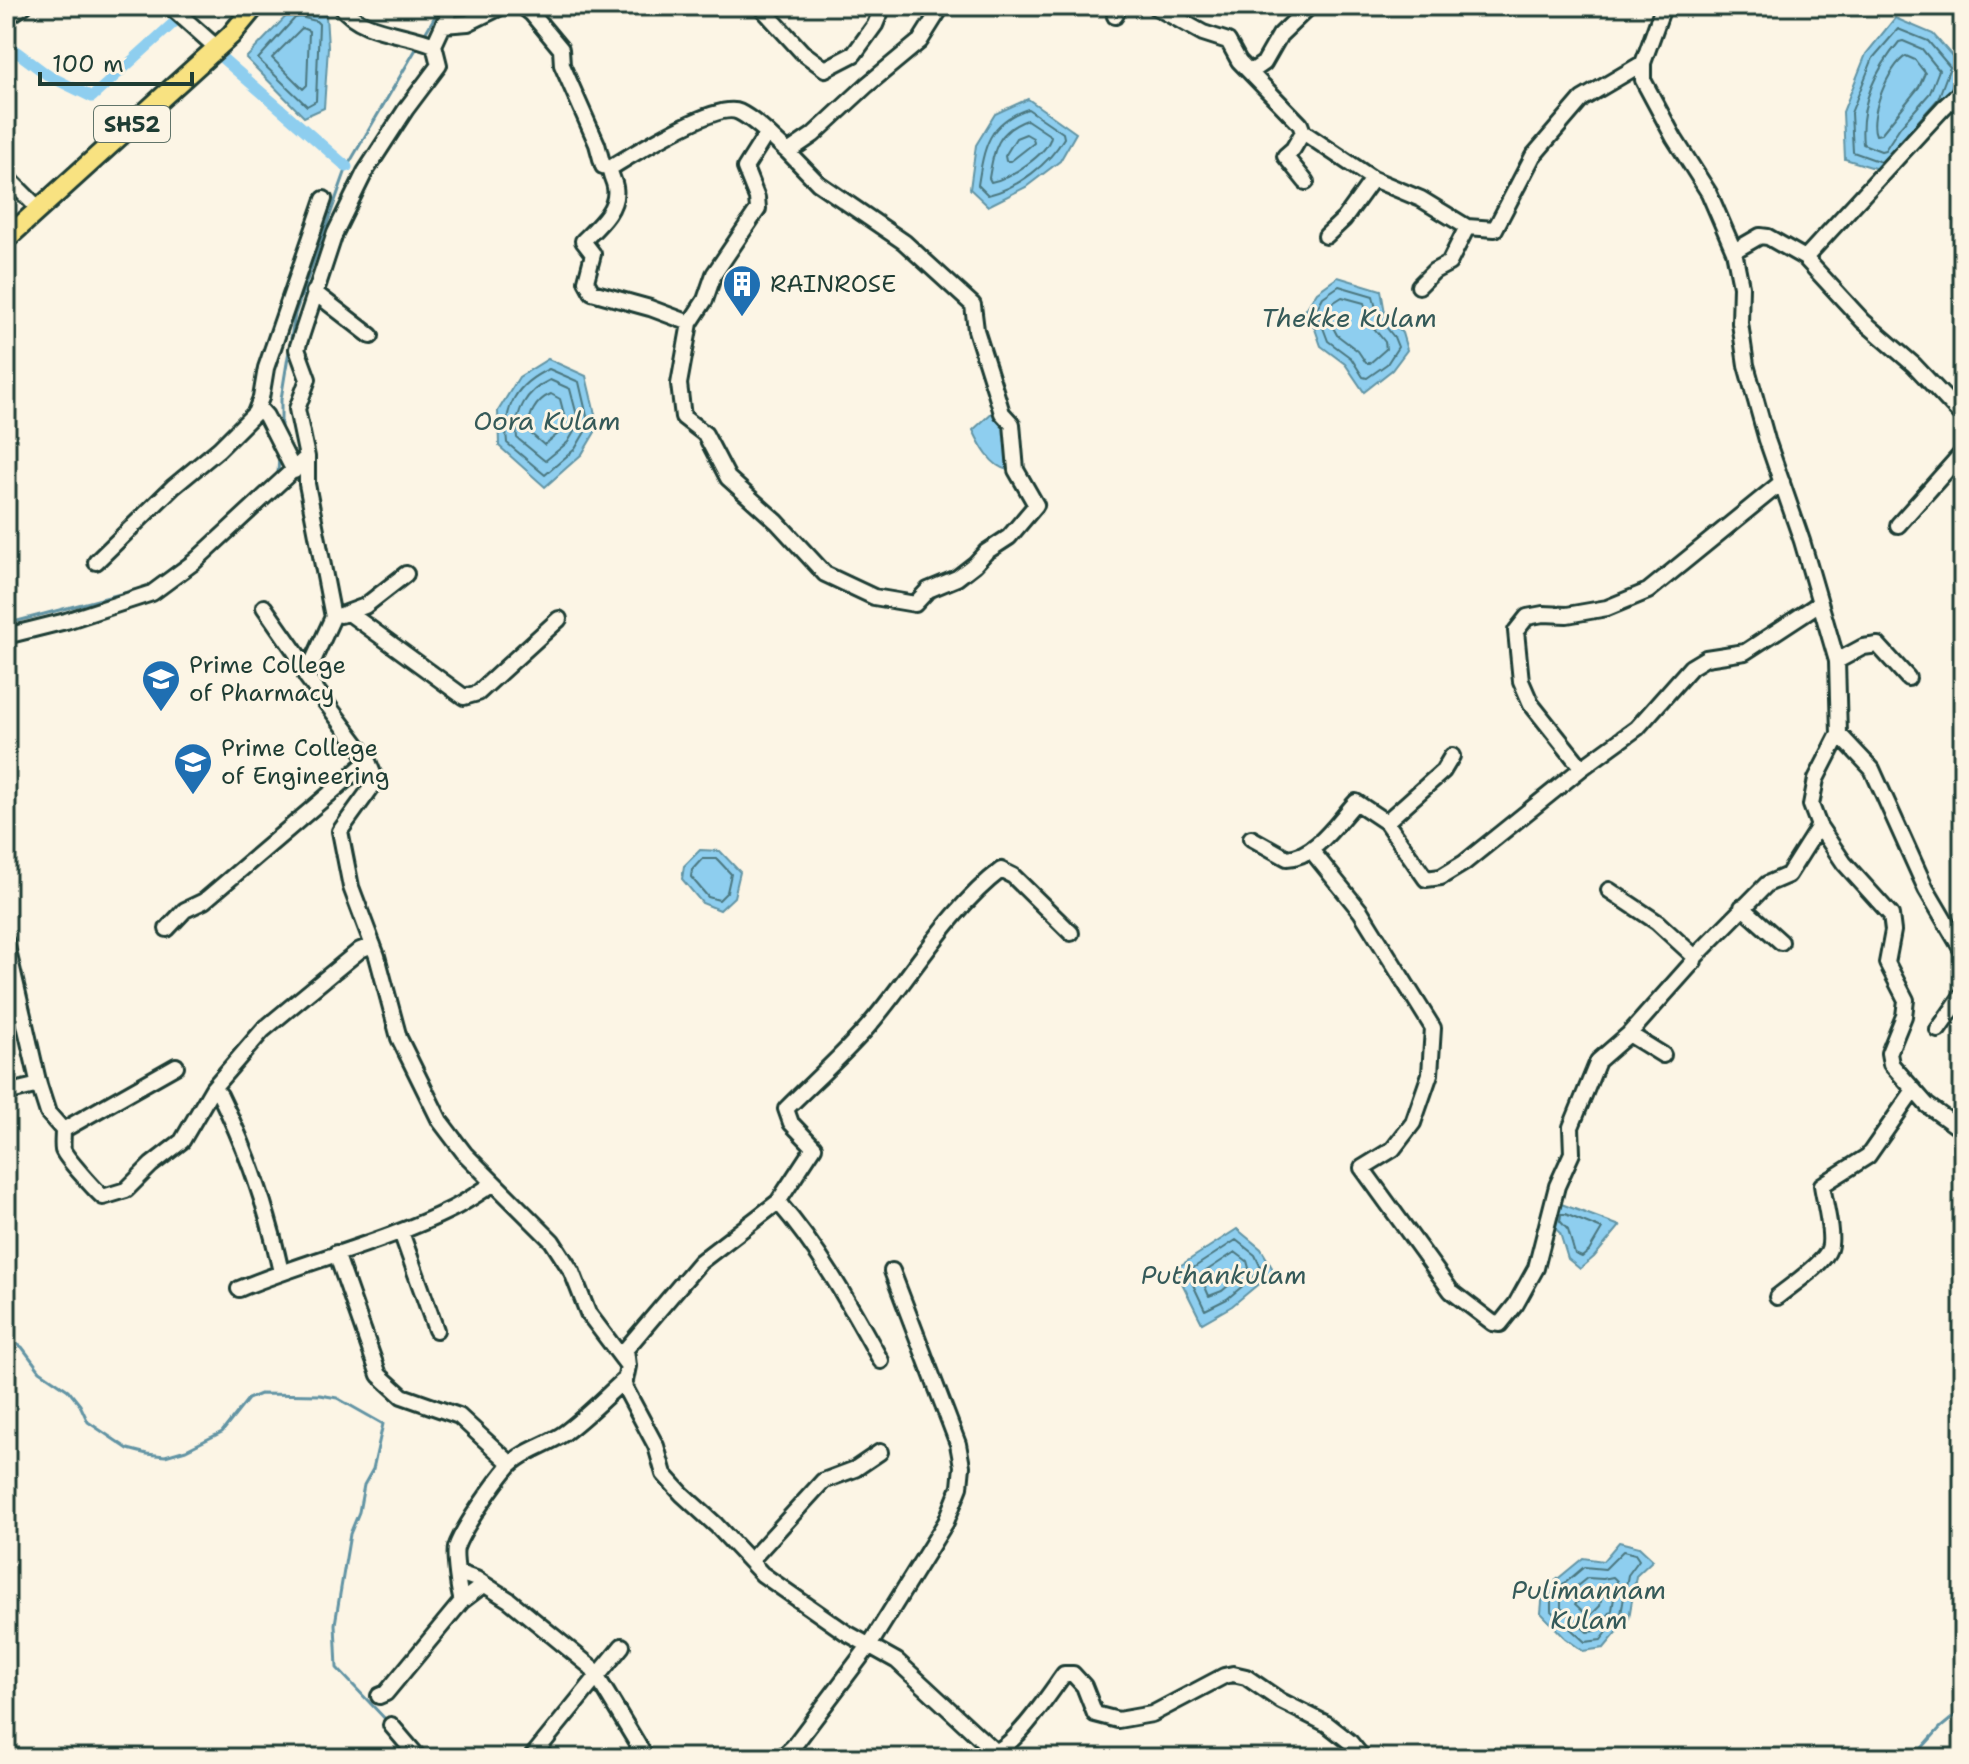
<svg xmlns="http://www.w3.org/2000/svg" width="1969" height="1764" viewBox="0 0 1969 1764" font-family="'Shantell Sans',sans-serif">
  <style>
    .water { fill: #8eceef; stroke: #6294a4; stroke-width: 2 }
    .lines { fill: none; stroke-linecap: round; stroke-linejoin: round }
    .shore { stroke: #4b777f; stroke-width: 2 }
    .stream { stroke: #6294a4; stroke-width: 3 }
    .canal { stroke: #8eceef; stroke-width: 11 }
    .minor-casing { stroke: #1f3d34; stroke-width: 20 }
    .major-casing { stroke: #1f3d34; stroke-width: 24 }
    .minor { stroke: #fcf5e5; stroke-width: 14 }
    .major { stroke: #f8e281; stroke-width: 18 }
    .labels { text-anchor: middle; dominant-baseline: central; stroke-width: 6; stroke-linejoin: round; paint-order: stroke }
    .shield { fill: #fcf5e5; stroke: #617469; stroke-width: 2 }
    .shield-label { font-size: 22px; font-weight: bold; fill: #1f3d34 }
    .poi-label { font-size: 24px; fill: #1f3d34; stroke: #fcf5e5; text-anchor: start }
    .water-label { font-size: 26px; font-style: italic; fill: #355a59; stroke: #fcf5e5 }
  </style>
  <rect width="100%" height="100%" fill="#fcf5e5"/>
  <filter id="ink" filterUnits="userSpaceOnUse"><feTurbulence type="fractalNoise" baseFrequency=".0125" numOctaves="2"/><feDisplacementMap in="SourceGraphic" scale="16" xChannelSelector="R" yChannelSelector="G"/><feConvolveMatrix kernelMatrix="1 2 1 2 8 2 1 2 1" color-interpolation-filters="sRGB"/></filter>
  <g filter="url(#ink)">
    <path class="water" d="M 294,8 L 326,15 L 328,47 L 324,108 L 304,117 L 246,58 Z
      M 1895,18 L 1933,34 L 1960,65 L 1945,103 L 1891,173 L 1845,159 L 1843,112 L 1866,54 Z
      M 1028,99 L 1076,133 L 1060,161 L 1026,187 L 988,206 L 970,189 L 976,145 L 995,114 Z
      M 1338,277 L 1381,290 L 1385,313 L 1402,333 L 1407,350 L 1392,370 L 1364,392 L 1345,364 L 1321,346 L 1315,329 L 1303,314 L 1317,292 Z
      M 548,359 L 586,376 L 598,427 L 582,454 L 545,487 L 499,446 L 498,411 L 519,377 Z
      M 995,410 L 1005,431 L 1008,470 C 991,467 980,445 973,430 Z
      M 700,850 L 720,851 L 740,872 L 734,897 L 720,910 L 702,903 L 682,879 L 684,866 Z
      M 1556,1202 L 1620,1226 L 1594,1257 L 1580,1269 L 1568,1259 L 1560,1233 L 1550,1224 Z
      M 1237,1229 L 1261,1249 L 1274,1271 L 1232,1306 L 1202,1323 L 1175,1269 Z
      M 1619,1542 L 1639,1547 L 1653,1560 L 1636,1576 L 1629,1618 L 1604,1648 L 1583,1651 L 1565,1638 L 1541,1613 L 1543,1591 L 1583,1558 L 1603,1561 Z"/>
    <g class="lines">
      <path class="shore" d="M 300,17 L 316,21 L 319,24 L 316,101 L 307,106 L 258,59 L 295,18 Z
        M 302,28 L 309,31 L 307,85 L 303,89 L 272,58 Z
        M 1903,41 L 1922,49 L 1939,70 L 1930,93 L 1900,127 L 1885,150 L 1881,151 L 1863,144 C 1859,106 1875,71 1899,42 Z
        M 1906,56 L 1915,60 L 1925,73 L 1919,87 L 1881,134 L 1876,135 C 1868,117 1889,65 1906,56 Z
        M 1028,109 L 1063,133 L 1064,138 C 1049,164 1018,188 988,195 L 978,185 C 984,147 988,122 1028,109 Z
        M 1027,120 L 1051,136 C 1048,154 1009,179 991,182 L 989,178 C 994,149 997,131 1027,120 Z
        M 1026,134 L 1033,138 L 1034,143 L 1011,161 L 1006,161 L 1005,156 L 1016,138 Z
        M 1881,162 L 1853,152 L 1851,113 L 1873,58 L 1898,29 L 1928,41 L 1950,67 L 1938,99 L 1907,134
        M 1339,286 L 1373,296 L 1378,317 L 1394,337 L 1398,347 L 1387,364 L 1367,378 L 1363,377 L 1351,358 L 1328,341 L 1322,325 L 1314,314 L 1323,297 Z
        M 1342,297 L 1364,303 L 1369,322 L 1385,342 L 1386,349 L 1370,363 L 1366,363 L 1358,351 L 1337,335 L 1326,314 L 1331,304 Z
        M 549,369 L 579,382 L 589,425 L 575,449 L 545,475 L 507,443 C 503,407 516,384 549,369 Z
        M 550,380 L 570,389 L 579,423 L 568,442 L 545,461 L 517,438 C 514,412 526,391 550,380 Z
        M 551,394 L 560,399 L 566,422 L 558,434 L 544,445 L 529,432 C 527,416 536,400 551,394 Z
        M 702,859 L 717,859 L 731,874 L 727,892 L 719,900 L 708,897 L 691,877 L 692,870 Z
        M 1561,1214 L 1565,1214 L 1602,1229 L 1589,1251 L 1582,1257 L 1575,1254 L 1568,1230 L 1560,1221 Z
        M 1236,1240 L 1255,1255 L 1262,1270 L 1227,1299 L 1205,1310 L 1187,1272 Z
        M 1235,1252 L 1247,1261 L 1249,1268 L 1222,1291 L 1209,1296 L 1200,1275 Z
        M 1623,1551 L 1635,1554 L 1639,1560 L 1628,1575 L 1621,1614 L 1601,1640 L 1585,1642 L 1551,1611 L 1551,1595 L 1584,1567 L 1605,1569 Z
        M 1613,1577 L 1617,1581 L 1612,1610 L 1596,1631 L 1587,1632 L 1561,1608 L 1561,1599 L 1587,1578 L 1603,1579 Z
        M 1591,1590 L 1600,1592 L 1602,1595 L 1600,1606 L 1589,1617 L 1575,1604 Z"/>
      <path class="stream" d="M 423,37 L 441,6
        M 281,430 L 281,399 L 295,314 L 347,167 L 419,44
        M 278,474 L 279,454
        M 6,624 L 147,587 L 206,542
        M 6,1338 L 22,1347 L 40,1371 L 68,1390 L 80,1405 L 88,1422 L 128,1449 L 147,1454 L 165,1456 L 186,1450 L 222,1432 L 248,1399 L 260,1394 L 320,1395 L 337,1398 L 383,1424 L 373,1469 L 364,1485 L 359,1512 L 350,1534 L 335,1624 L 337,1668 L 388,1722
        M 1913,1758 L 1940,1728 L 1963,1709"/>
      <path class="canal" d="M 6,44 L 49,76 L 92,97 L 180,17 L 185,23
        M 221,57 L 347,167"/>
      <defs>
        <path id="minor" d="M 170,6 L 217,48
          M 341,6 C 362,34 404,32 434,45 L 439,65 L 406,109 L 365,172 L 335,233 L 297,349 L 308,379 L 297,409 L 307,457 L 307,484 L 333,617 L 306,676 L 366,756 L 376,781 L 340,831 L 351,887 L 377,956 L 399,1038 L 440,1121 L 465,1154 L 552,1241 L 572,1272 L 588,1313 L 628,1366 L 624,1386 L 656,1446 L 664,1474 L 682,1494 L 716,1525 L 762,1574 L 845,1632 L 897,1661 L 992,1749 L 993,1752 L 987,1758
          M 522,6 L 532,14 L 561,49 L 562,65 L 597,144 L 603,166 L 610,168 C 632,155 717,101 739,112 C 757,121 773,139 788,152 L 813,135 L 867,85 L 920,41 L 942,6
          M 760,6 L 802,52 L 825,69 L 854,54 L 875,25 L 883,6
          M 1154,6 L 1203,33 L 1228,41 L 1239,61 L 1300,124 L 1303,132 L 1293,149 L 1285,156 L 1306,182
          M 1659,6 L 1662,10 L 1643,63 L 1643,80 L 1674,138 L 1709,193 L 1734,251 L 1741,286 L 1740,323 L 1746,365 L 1767,440 L 1802,541 L 1837,661 L 1839,734 L 1816,779 L 1811,805 L 1819,826 L 1844,863 L 1891,915 L 1893,931 L 1887,963 L 1906,1000 L 1904,1016 L 1889,1053 L 1891,1064 L 1927,1105 L 1963,1131
          M 1115,16 L 1120,6
          M 6,18 L 24,6
          M 443,25 L 468,23 L 503,6
          M 434,45 L 452,6
          M 1251,72 L 1264,63 L 1280,35 L 1310,6
          M 1303,132 L 1373,179 L 1421,199 L 1467,227 L 1495,229 L 1533,156 L 1582,99 L 1643,63
          M 767,133 L 745,168 L 757,198 L 758,209 L 714,274 L 705,300 L 690,323 L 679,384 L 683,417 L 705,434 L 728,478 L 777,522 L 825,574 L 874,597 L 915,604 L 928,590 L 957,578 L 975,564 L 986,552 L 1009,537 L 1036,505 L 1016,470 L 1012,424 L 1002,413 L 995,390 L 976,330 L 973,305 L 904,242 L 818,183 L 788,152
          M 610,168 C 610,176 614,180 615,187 C 619,209 597,227 583,241 L 593,254 L 586,281 L 592,292 L 650,308 L 690,323
          M 6,176 L 39,209
          M 1326,236 L 1344,219 L 1373,179
          M 1734,251 L 1760,236 L 1768,237 L 1805,258 L 1863,321 L 1914,365 L 1963,417
          M 1805,258 L 1944,107 L 1963,90
          M 1419,286 L 1434,271 L 1449,263 L 1467,227
          M 314,292 L 371,336
          M 258,407 L 266,416 L 294,471
          M 1898,525 L 1963,452
          M 96,562 L 173,487 L 219,449 L 255,413 L 261,398 L 266,368 L 324,199
          M 264,607 L 308,670
          M 349,613 L 464,697 L 478,693 L 559,619
          M 341,615 L 365,606 L 406,574
          M 6,636 L 66,621 L 152,593 L 194,562 L 307,457
          M 1837,661 L 1863,647 L 1878,645 L 1908,678
          M 1839,734 L 1872,769 L 1926,889 L 1963,952
          M 1582,768 L 1531,704 L 1521,681 L 1516,631 L 1527,617 L 1543,614 L 1567,615 L 1607,608 L 1648,591 L 1782,482
          M 1386,822 L 1443,771 L 1452,756
          M 1251,838 L 1287,858 C 1316,857 1338,821 1356,802 L 1386,822 L 1426,879 L 1441,877 L 1464,863 L 1582,768 L 1637,728 L 1691,667 L 1706,658 L 1745,652 L 1820,603
          M 1311,850 L 1361,912 L 1433,1028 L 1430,1074 L 1413,1123 L 1393,1149 L 1362,1168 L 1451,1291 L 1493,1323 L 1500,1324 L 1516,1304 L 1536,1268 L 1557,1186 L 1572,1153 L 1571,1127 L 1598,1061 L 1629,1034 L 1694,961
          M 1609,890 L 1657,922 L 1695,957 L 1767,884 L 1788,875 L 1819,826
          M 1742,907 L 1781,942
          M 167,929 L 185,910 L 204,901 L 368,761
          M 6,942 L 39,1085 L 6,1093
          M 1938,1030 L 1963,994
          M 1629,1034 L 1663,1055
          M 39,1085 L 48,1113 L 63,1130 L 176,1066
          M 213,1088 L 220,1095 C 248,1152 268,1210 281,1272
          M 63,1130 C 63,1136 62,1145 63,1150 C 66,1158 96,1191 103,1197 L 126,1190 L 151,1165 L 182,1141 L 213,1088 L 263,1030 L 360,950 L 373,945
          M 778,1202 C 820,1250 850,1305 881,1361
          M 401,1232 L 436,1330
          M 336,1253 L 379,1375 L 402,1396 L 459,1416 L 511,1464
          M 239,1289 C 309,1260 384,1243 452,1209 C 466,1202 480,1192 494,1183
          M 1777,1297 C 1790,1286 1824,1264 1829,1249 C 1834,1235 1824,1200 1822,1185 L 1868,1156 L 1914,1090
          M 628,1366 L 626,1349 L 700,1262 L 778,1202 L 814,1147 L 791,1123 L 786,1109 C 812,1083 840,1058 865,1030 C 910,979 947,911 1001,870 L 1013,876 L 1071,933
          M 750,1561 L 823,1481 L 855,1469 L 880,1452
          M 459,1573 L 476,1579 L 509,1600 L 591,1667 L 646,1758
          M 462,1601 C 459,1594 454,1555 456,1548 C 462,1529 496,1481 510,1465 C 523,1451 547,1445 563,1434 C 584,1419 603,1399 623,1381 L 624,1386
          M 379,1696 L 386,1693 L 462,1601 L 483,1585
          M 391,1725 L 419,1758
          M 531,1758 L 622,1646
          M 781,1758 L 793,1747 L 869,1646 L 946,1522 L 960,1487 L 962,1466 L 958,1444 L 892,1271
          M 997,1758 L 993,1752 C 1015,1747 1050,1693 1064,1674 L 1073,1674 L 1084,1686 L 1095,1714 L 1118,1720 L 1152,1714 L 1224,1676 L 1233,1674 L 1246,1677 L 1281,1701 L 1327,1724 L 1350,1742 L 1363,1758"/>
        <path id="major" d="M 6,239 L 231,35 L 255,6"/>
      </defs>
      <use href="#minor" class="minor-casing"/>
      <use href="#major" class="major-casing"/>
      <use href="#minor" class="minor"/>
      <use href="#major" class="major"/>
    </g>
  </g>
  <defs>
    <symbol id="building-pin" viewBox="-11 -11 22 30"><path d="M0 17L-7.5 6A9.5 9.5 0 1 1 7.5 6Z" fill="#1f6fb2" stroke="#fcf5e5"/><path d="M-4-6H4V6H1V3H-1V6H-4ZM-2.5-4.3h1.7v1.8h-1.7ZM.8-4.3h1.7v1.8H.8ZM-2.5-1h1.7V.8h-1.7ZM.8-1h1.7V.8H.8Z" fill="#fff"/></symbol>
    <symbol id="university-pin" viewBox="-11 -11 22 30"><path d="M0 17L-7.5 6A9.5 9.5 0 1 1 7.5 6Z" fill="#1f6fb2" stroke="#fcf5e5"/><path d="M0-5L7-2L0 1L-7-2ZM-4 1L0 2.5L4 1V4Q0 6-4 4Z" fill="#fff"/></symbol>
  </defs>
  <g fill-rule="evenodd">
    <use href="#building-pin" x="720" y="262" width="44" height="60"/>
    <use href="#university-pin" x="139" y="657" width="44" height="60"/>
    <use href="#university-pin" x="171" y="740" width="44" height="60"/>
  </g>
  <g class="labels">
    <rect class="shield" x="94" y="106" width="76" height="36" rx="6"/>
    <g class="shield-label">
      <text x="132" y="124">SH52</text>
    </g>
    <g class="poi-label">
      <text x="770" y="284">RAINROSE</text>
      <text x="189" y="665">Prime College<tspan x="189" dy="28">of Pharmacy</tspan></text>
      <text x="221" y="748">Prime College<tspan x="221" dy="28">of Engineering</tspan></text>
    </g>
    <g class="water-label">
      <text x="1349" y="317">Thekke Kulam</text>
      <text x="547" y="420">Oora Kulam</text>
      <text x="1224" y="1274">Puthankulam</text>
      <text x="1589" y="1589">Pulimannam<tspan x="1589" dy="30">Kulam</tspan></text>
    </g>
  </g>
  <rect width="1969" height="1764" fill="none" stroke="#fcf5e5" stroke-width="32"/>
  <rect x="16" y="16" width="1937" height="1732" fill="none" stroke="#1f3d34" stroke-width="3" filter="url(#ink)"/>
  <path d="M40 72v12h152v-12" fill="none" stroke="#1f3d34" stroke-width="4"/>
  <text x="52" y="72" font-size="24" fill="#1f3d34" stroke="#fcf5e5" stroke-width="6" paint-order="stroke">100 m</text>
</svg>
